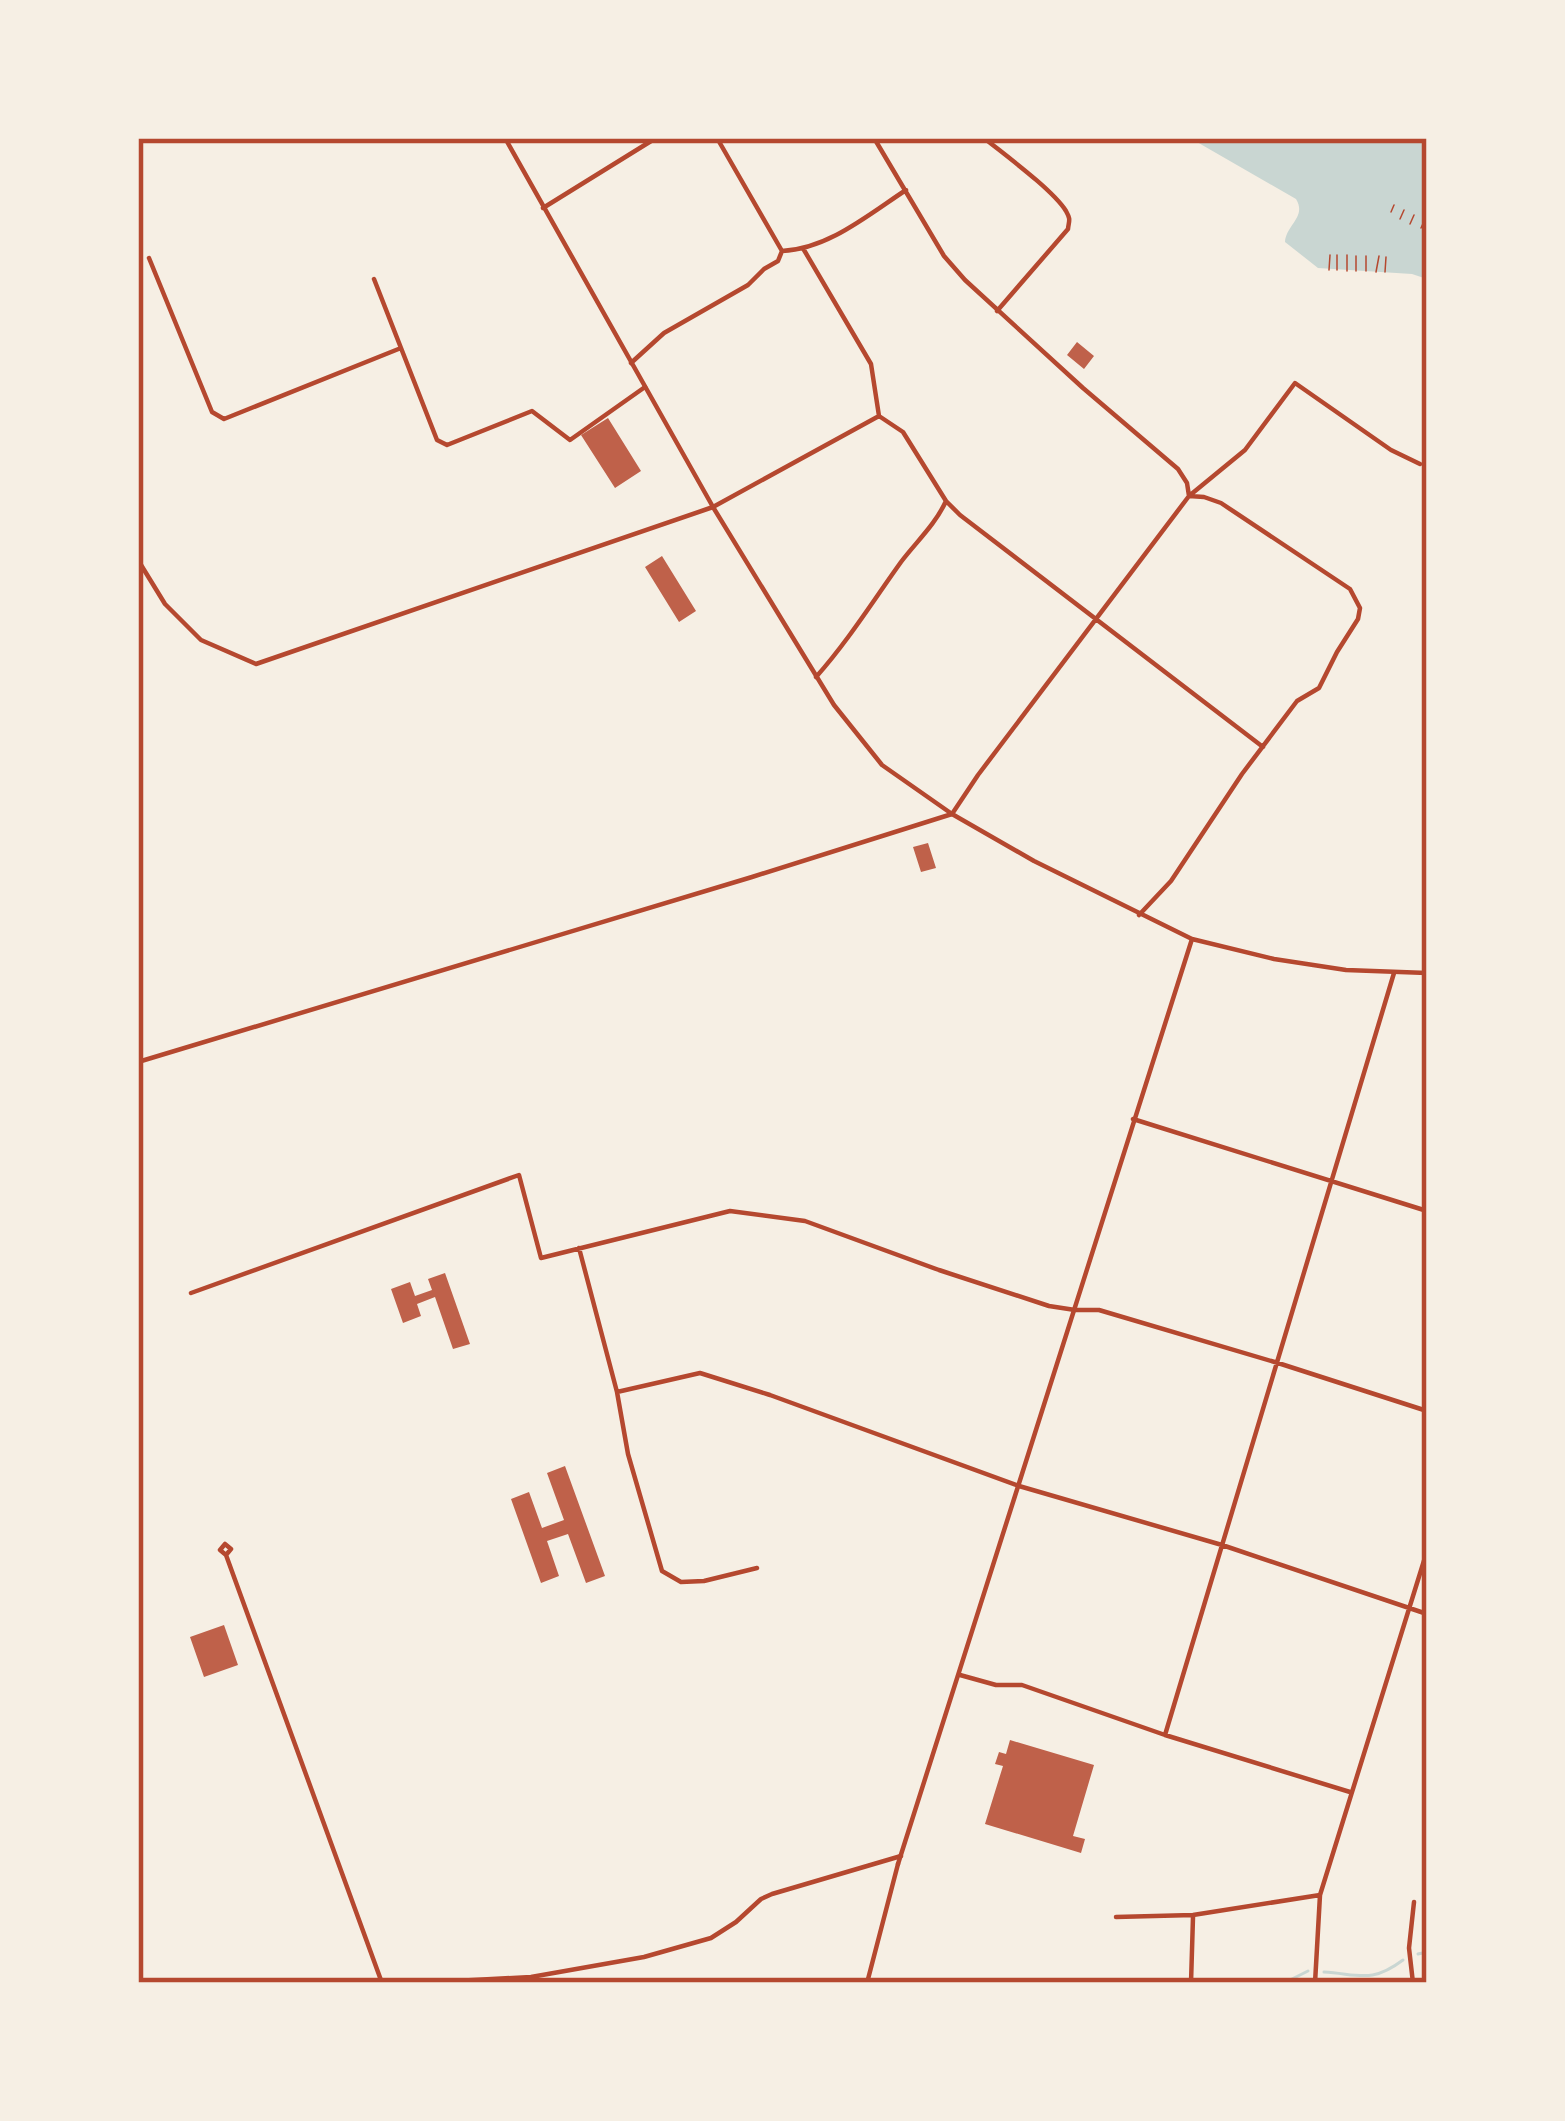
<svg xmlns="http://www.w3.org/2000/svg" width="1565" height="2121" viewBox="0 0 1565 2121" font-family="'Roboto Serif',serif">
  <style>
    .water { fill: #c9d6d2 }
    .lines { fill: none; stroke-linecap: round; stroke-linejoin: round }
    .stream { stroke: #c9d6d2; stroke-width: 3 }
    .building { fill: #bf614a }
    .path { stroke: #b5482f; stroke-width: 1.5 }
    .minor { stroke: #b5482f; stroke-width: 4.5 }
    .tertiary { stroke: #b5482f; stroke-width: 4.5 }
    .neatline { fill: none; stroke: #b5482f; stroke-width: 4.5 }
  </style>
  <rect width="100%" height="100%" fill="#f6efe4"/>
  <path class="water" d="M 1190,138 L 1427,138 L 1427,279 L 1412,274 L 1318,268 L 1285,242 C 1286,225 1307,217 1296,199 Z"/>
  <g class="lines">
    <path class="stream" d="M 1418,1954 L 1427,1952
      M 1324,1972 C 1359,1974 1371,1984 1403,1960
      M 1284,1983 L 1308,1971"/>
  </g>
  <path class="building" d="M 1077,342 L 1094,356 L 1084,369 L 1067,355 Z
    M 608,418 L 641,471 L 615,488 L 581,435 Z
    M 662,556 L 696,611 L 679,622 L 645,567 Z
    M 928,843 L 936,868 L 921,872 L 913,847 Z
    M 445,1273 L 470,1344 L 453,1349 L 435,1297 L 417,1304 L 421,1316 L 403,1323 L 391,1289 L 410,1282 L 415,1296 L 432,1290 L 428,1279 Z
    M 565,1466 L 605,1576 L 586,1583 L 568,1534 L 547,1541 L 559,1576 L 541,1583 L 511,1499 L 529,1492 L 542,1528 L 564,1520 L 547,1473 Z
    M 224,1625 L 238,1665 L 204,1677 L 190,1637 Z
    M 1010,1740 L 1094,1765 L 1073,1836 L 1085,1839 L 1081,1853 L 985,1824 L 1003,1766 L 995,1764 L 999,1752 L 1006,1754 Z"/>
  <g class="lines">
    <path class="path" d="M 1391,212 L 1394,205
      M 1400,219 L 1404,210
      M 1410,224 L 1414,215
      M 1421,228 L 1425,219
      M 1356,256 L 1356,271
      M 1366,256 L 1366,271
      M 1329,270 L 1330,255
      M 1337,270 L 1337,255
      M 1347,271 L 1347,255
      M 1376,272 L 1379,256
      M 1385,272 L 1386,257"/>
    <path class="minor" d="M 717,138 L 782,251
      M 874,138 L 944,256 L 965,280 L 1083,388 L 1178,469 L 1187,483 L 1189,496 L 1204,497 L 1221,503 L 1350,589 L 1360,608 L 1358,619 L 1337,652 L 1319,688 L 1297,701 L 1242,774 L 1171,881 L 1139,915
      M 984,138 C 1005,155 1053,190 1066,211 C 1071,220 1069,220 1068,229 L 997,311
      M 543,208 L 656,138
      M 804,250 L 871,364 L 879,416 L 903,432 L 946,501 L 960,515 L 1263,747
      M 149,258 L 212,412 L 224,419 L 401,348
      M 374,279 L 437,440 L 447,445 L 532,411 L 570,440 L 645,387
      M 631,363 L 664,333 L 748,285 L 764,269 L 778,261 L 782,251 C 828,249 868,215 906,190
      M 138,560 L 165,604 L 201,640 L 256,664 L 713,507 L 879,416
      M 816,677 C 848,641 873,601 901,562 C 917,541 935,525 946,501
      M 952,814 L 978,775 L 1189,496 L 1245,450 L 1295,383 L 1391,450 L 1420,464
      M 1133,1119 L 1427,1211
      M 579,1248 L 617,1392 L 628,1454 L 662,1571 L 681,1582 L 704,1581 L 757,1568
      M 191,1293 L 519,1175 L 541,1258 L 730,1211 L 805,1221 L 939,1270 L 1049,1306 L 1075,1310 L 1099,1310 L 1278,1363 L 1427,1411
      M 617,1392 L 700,1373 L 770,1395 L 1019,1486 L 1222,1545 L 1427,1614
      M 226,1555 L 220,1550 L 225,1544 L 231,1549 L 226,1555 L 382,1983
      M 960,1675 L 996,1685 L 1022,1685 L 1165,1735 L 1350,1792
      M 1165,1735 L 1394,973
      M 1116,1917 L 1193,1915 L 1320,1895
      M 418,1983 L 531,1977 L 644,1957 L 711,1938 L 736,1922 L 761,1899 L 772,1894 L 901,1856
      M 867,1983 L 898,1864
      M 1191,1983 L 1193,1917
      M 1315,1983 L 1320,1895 L 1427,1551
      M 1413,1983 L 1409,1948 L 1414,1902"/>
    <path class="tertiary" d="M 505,138 L 713,507 L 834,705 L 882,765 L 952,814 L 1034,861 L 1192,939 L 1274,959 L 1346,970 L 1427,973
      M 138,1062 L 752,877 L 952,814
      M 898,1864 L 1192,939"/>
  </g>
  <rect width="1565" height="2121" fill="none" stroke="#f6efe4" stroke-width="282"/>
  <rect x="141" y="141" width="1283" height="1839" class="neatline"/>
</svg>
